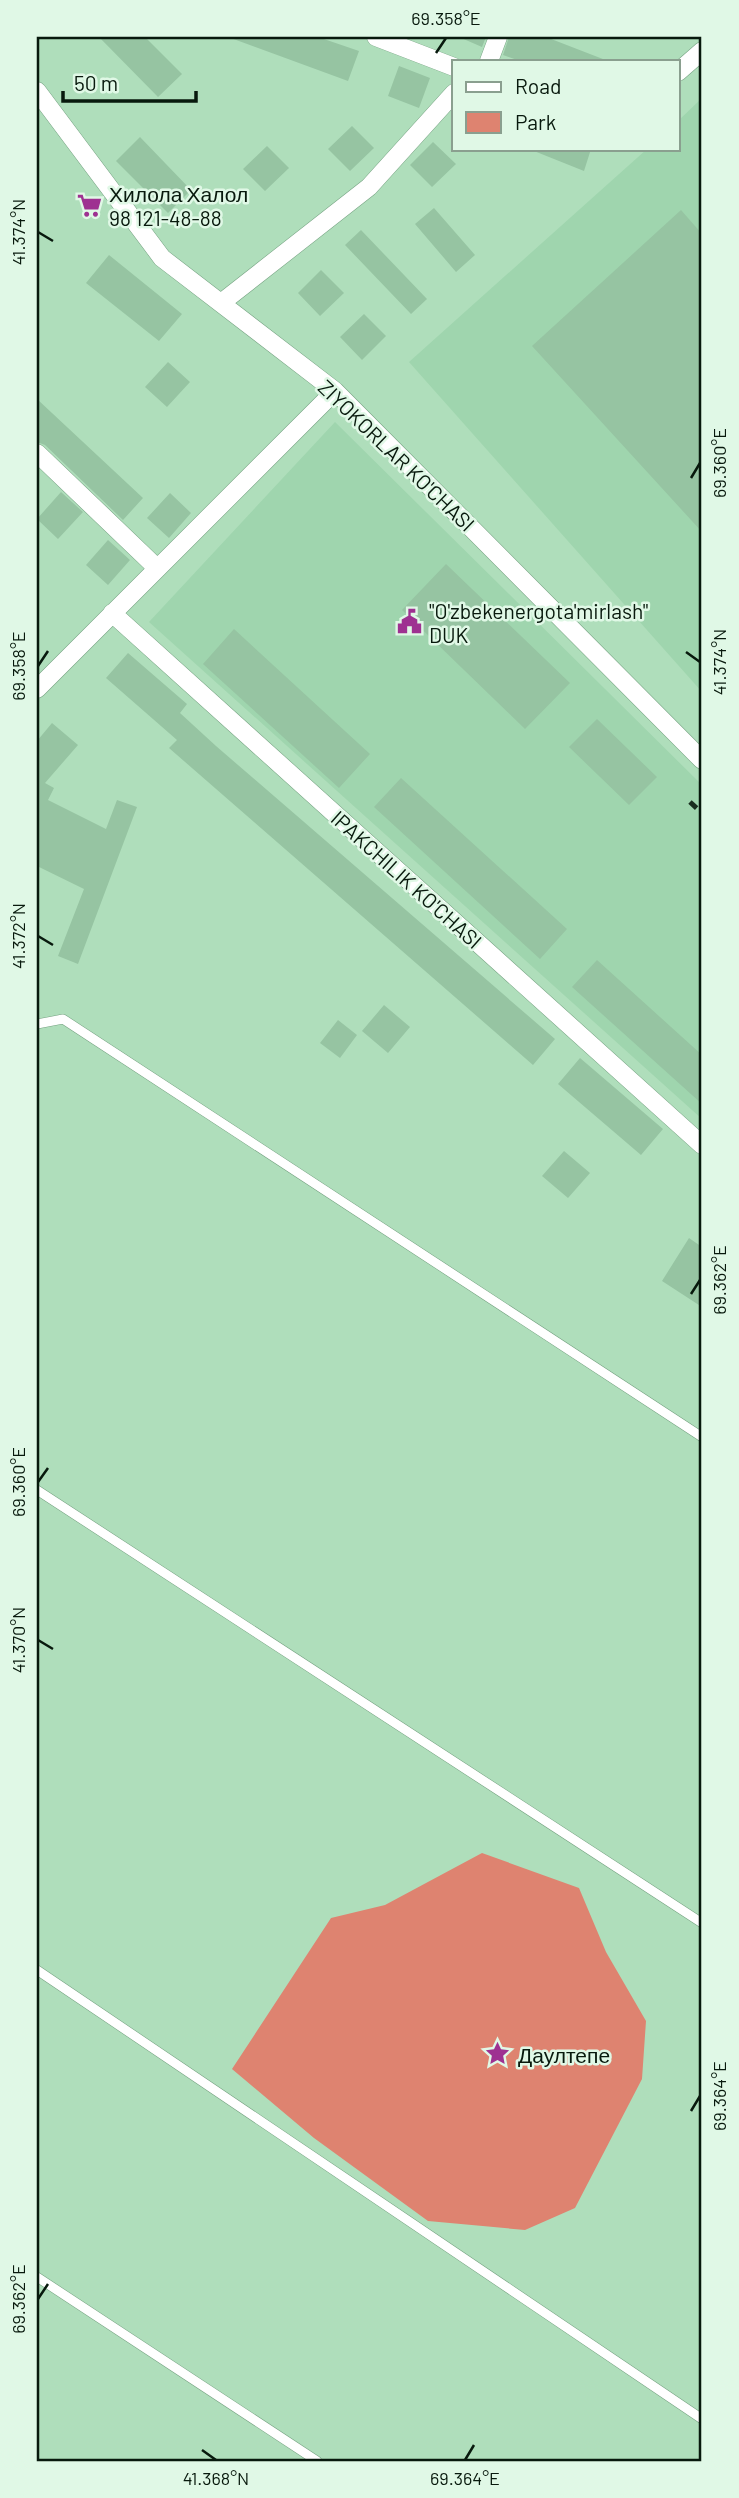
<svg xmlns="http://www.w3.org/2000/svg" width="739" height="2498" viewBox="0 0 739 2498" font-family="Barlow,sans-serif">
  <style>
    .built { fill: #9fd5ae }
    .green { fill: #de8370 }
    .building { fill: #96c4a2 }
    .lines { fill: none; stroke-linecap: round; stroke-linejoin: round }
    .lane-casing { stroke: #75a281; stroke-width: 10 }
    .street-casing { stroke: #75a281; stroke-width: 19 }
    .lane { stroke: #fff; stroke-width: 9 }
    .street { stroke: #fff; stroke-width: 18 }
    .rail { stroke: #192e1f; stroke-width: 5; stroke-dasharray: 9 9; stroke-linecap: butt }
    .ticks { fill: none; stroke: #08190d; stroke-width: 2.5 }
    .labels { text-anchor: middle; dominant-baseline: central; stroke-width: 5; stroke-linejoin: round; paint-order: stroke }
    .poi-label { font-size: 21px; fill: #08190d; stroke: #e0f8e6; text-anchor: start }
    .street-label { font-size: 21px; fill: #08190d; stroke: #e0f8e6 }
    .neatline { fill: none; stroke: #08190d; stroke-width: 2.5 }
    .ticks-label { font-size: 18px; text-anchor: middle; fill: #08190d }
  </style>
  <rect width="100%" height="100%" fill="#afdebb"/>
  <path class="built" d="M 702,98 L 702,692 L 409,362 L 647,149 L 678,149 L 678,121 Z
    M 335,422 L 702,785 L 702,1119 L 149,622 Z"/>
  <path class="green" d="M 482,1853 L 579,1888 L 606,1952 L 646,2021 L 642,2079 L 575,2208 L 525,2230 L 428,2221 L 314,2138 L 232,2069 L 331,1918 L 385,1905 Z"/>
  <path class="building" d="M 99,37 L 145,37 L 182,74 L 158,97 Z
    M 228,37 L 318,37 L 359,51 L 348,81 Z
    M 459,37 L 486,37 L 482,47 Z
    M 509,37 L 546,37 L 608,61 L 520,61 L 503,55 Z
    M 399,66 L 430,78 L 419,108 L 388,96 Z
    M 352,126 L 374,148 L 350,171 L 328,149 Z
    M 140,137 L 191,190 L 168,213 L 116,161 Z
    M 433,142 L 456,164 L 432,187 L 410,165 Z
    M 267,146 L 289,168 L 265,191 L 243,169 Z
    M 529,149 L 591,149 L 584,171 Z
    M 434,208 L 475,255 L 456,272 L 415,224 Z
    M 681,210 L 702,234 L 702,532 L 532,346 Z
    M 361,230 L 427,299 L 411,314 L 345,245 Z
    M 109,255 L 182,314 L 159,341 L 86,283 Z
    M 321,270 L 344,293 L 320,316 L 298,293 Z
    M 364,314 L 386,336 L 362,360 L 340,337 Z
    M 168,362 L 190,382 L 167,407 L 145,387 Z
    M 37,399 L 143,498 L 123,520 L 45,445 L 37,442 Z
    M 61,492 L 83,512 L 58,539 L 37,519 Z
    M 170,493 L 191,513 L 169,538 L 147,518 Z
    M 108,540 L 130,560 L 108,585 L 86,565 Z
    M 446,564 L 570,683 L 525,729 L 402,610 Z
    M 234,629 L 370,754 L 339,788 L 203,664 Z
    M 128,653 L 187,704 L 180,713 L 216,746 L 555,1039 L 533,1065 L 169,748 L 177,740 L 106,678 Z
    M 597,719 L 657,777 L 629,805 L 569,747 Z
    M 52,723 L 78,745 L 45,783 L 54,788 L 48,800 L 106,829 L 117,800 L 137,807 L 78,964 L 58,956 L 84,889 L 37,866 L 37,741 Z
    M 401,778 L 567,929 L 540,959 L 374,807 Z
    M 597,960 L 702,1055 L 702,1104 L 572,987 Z
    M 384,1005 L 410,1027 L 388,1053 L 362,1031 Z
    M 338,1020 L 357,1035 L 340,1058 L 320,1043 Z
    M 580,1058 L 663,1129 L 641,1155 L 558,1084 Z
    M 564,1151 L 590,1173 L 568,1198 L 542,1176 Z
    M 689,1238 L 702,1247 L 702,1307 L 662,1281 Z"/>
  <g class="lines">
    <defs>
      <path id="lane" d="M 37,1024 L 63,1019 L 702,1437
        M 37,1490 L 702,1923
        M 37,1970 L 702,2419
        M 37,2277 L 317,2461"/>
      <path id="street" d="M 376,37 L 454,67
        M 489,61 L 498,37
        M 678,72 L 702,51
        M 37,91 L 162,258 L 335,391 L 702,760
        M 221,303 L 369,187 L 454,93
        M 37,453 L 157,568
        M 112,613 L 702,1145
        M 37,689 L 335,391"/>
    </defs>
    <use href="#lane" class="lane-casing"/>
    <use href="#street" class="street-casing"/>
    <use href="#lane" class="lane"/>
    <use href="#street" class="street"/>
    <path class="rail" d="M 690,802 L 702,813"/>
  </g>
  <path class="ticks" d="M 436,53 L 446,38M 38,232 L 53,241M 691,478 L 700,463M 686,652 L 700,662M 38,666 L 48,651M 38,936 L 53,945M 691,1294 L 700,1280M 38,1482 L 48,1468M 38,1640 L 53,1649M 691,2111 L 700,2096M 38,2299 L 48,2284M 202,2450 L 216,2460M 465,2460 L 474,2445"/>
  <defs>
    <symbol id="supermarket-bare" viewBox="-9 -9 18 18"><path d="M-6-5.5h2.5l.6 2H6L4.5 2H-2.5L-4.4-4H-6ZM-1.5 3.2a1.3 1.3 0 1 0 .1 0ZM3 3.2a1.3 1.3 0 1 0 .1 0Z" fill="#9e3191" stroke="#e0f8e6" stroke-width="2.5" paint-order="stroke"/></symbol>
    <symbol id="civic-bare" viewBox="-9 -9 18 18"><path d="M-.6-6.5H3V-4.5H.6V-3L4-1V1h2V6H-6V1h2V-1L-.6-3ZM-1.2 2.5V6h2.4V2.5Z" fill="#9e3191" stroke="#e0f8e6" stroke-width="2.5" paint-order="stroke"/></symbol>
    <symbol id="sight-bare" viewBox="-9 -9 18 18"><path d="M0-6L1.8-2.2L6-1.7L2.9 1.2L3.7 5.4L0 3.3L-3.7 5.4L-2.9 1.2L-6-1.7L-1.8-2.2Z" fill="#9e3191" stroke="#e0f8e6" stroke-width="2.5" paint-order="stroke"/></symbol>
  </defs>
  <g fill-rule="evenodd">
    <use href="#supermarket-bare" x="72" y="188" width="35" height="35"/>
    <use href="#civic-bare" x="392" y="604" width="35" height="35"/>
    <use href="#sight-bare" x="480" y="2036" width="35" height="35"/>
  </g>
  <g class="labels">
    <g class="poi-label">
      <text x="109" y="193">Хилола Халол<tspan x="109" dy="24">98 121-48-88</tspan></text>
      <text x="429" y="610">"O'zbekenergota'mirlash"<tspan x="429" dy="24">DUK</tspan></text>
      <text x="518" y="2054">Даултепе</text>
    </g>
    <g class="street-label">
      <text transform="translate(397 455) rotate(44)">ZIYOKORLAR KO'CHASI</text>
      <text transform="translate(407 879) rotate(42)">IPAKCHILIK KO'CHASI</text>
    </g>
  </g>
  <rect width="739" height="2498" fill="none" stroke="#e0f8e6" stroke-width="77"/>
  <rect x="452" y="60" width="228" height="91" fill="#e0f8e6" stroke="#8a9f8f" stroke-width="2"/>
  <rect x="466" y="82" width="35" height="10" fill="#ffffff" stroke="#8a9f8f" stroke-width="2"/>
  <text x="515" y="94" font-size="21" fill="#08190d">Road</text>
  <rect x="466" y="112" width="35" height="21" fill="#de8370" stroke="#8a9f8f" stroke-width="2"/>
  <text x="515" y="130" font-size="21" fill="#08190d">Park</text>
  <path d="M63 91v10h133v-10" fill="none" stroke="#08190d" stroke-width="3.5"/>
  <text x="74" y="91" font-size="21" fill="#08190d" stroke="#e0f8e6" stroke-width="5" paint-order="stroke">50 m</text>
  <rect x="38" y="38" width="662" height="2422" class="neatline"/>
  <g class="ticks-label">
    <text x="446" y="25">69.358°E</text>
    <text transform="translate(19 232) rotate(-90)" y="6">41.374°N</text>
    <text transform="translate(720 463) rotate(-90)" y="6">69.360°E</text>
    <text transform="translate(720 662) rotate(-90)" y="6">41.374°N</text>
    <text transform="translate(19 666) rotate(-90)" y="6">69.358°E</text>
    <text transform="translate(19 936) rotate(-90)" y="6">41.372°N</text>
    <text transform="translate(720 1280) rotate(-90)" y="6">69.362°E</text>
    <text transform="translate(19 1482) rotate(-90)" y="6">69.360°E</text>
    <text transform="translate(19 1640) rotate(-90)" y="6">41.370°N</text>
    <text transform="translate(720 2096) rotate(-90)" y="6">69.364°E</text>
    <text transform="translate(19 2299) rotate(-90)" y="6">69.362°E</text>
    <text x="216" y="2485">41.368°N</text>
    <text x="465" y="2485">69.364°E</text>
  </g>
</svg>
